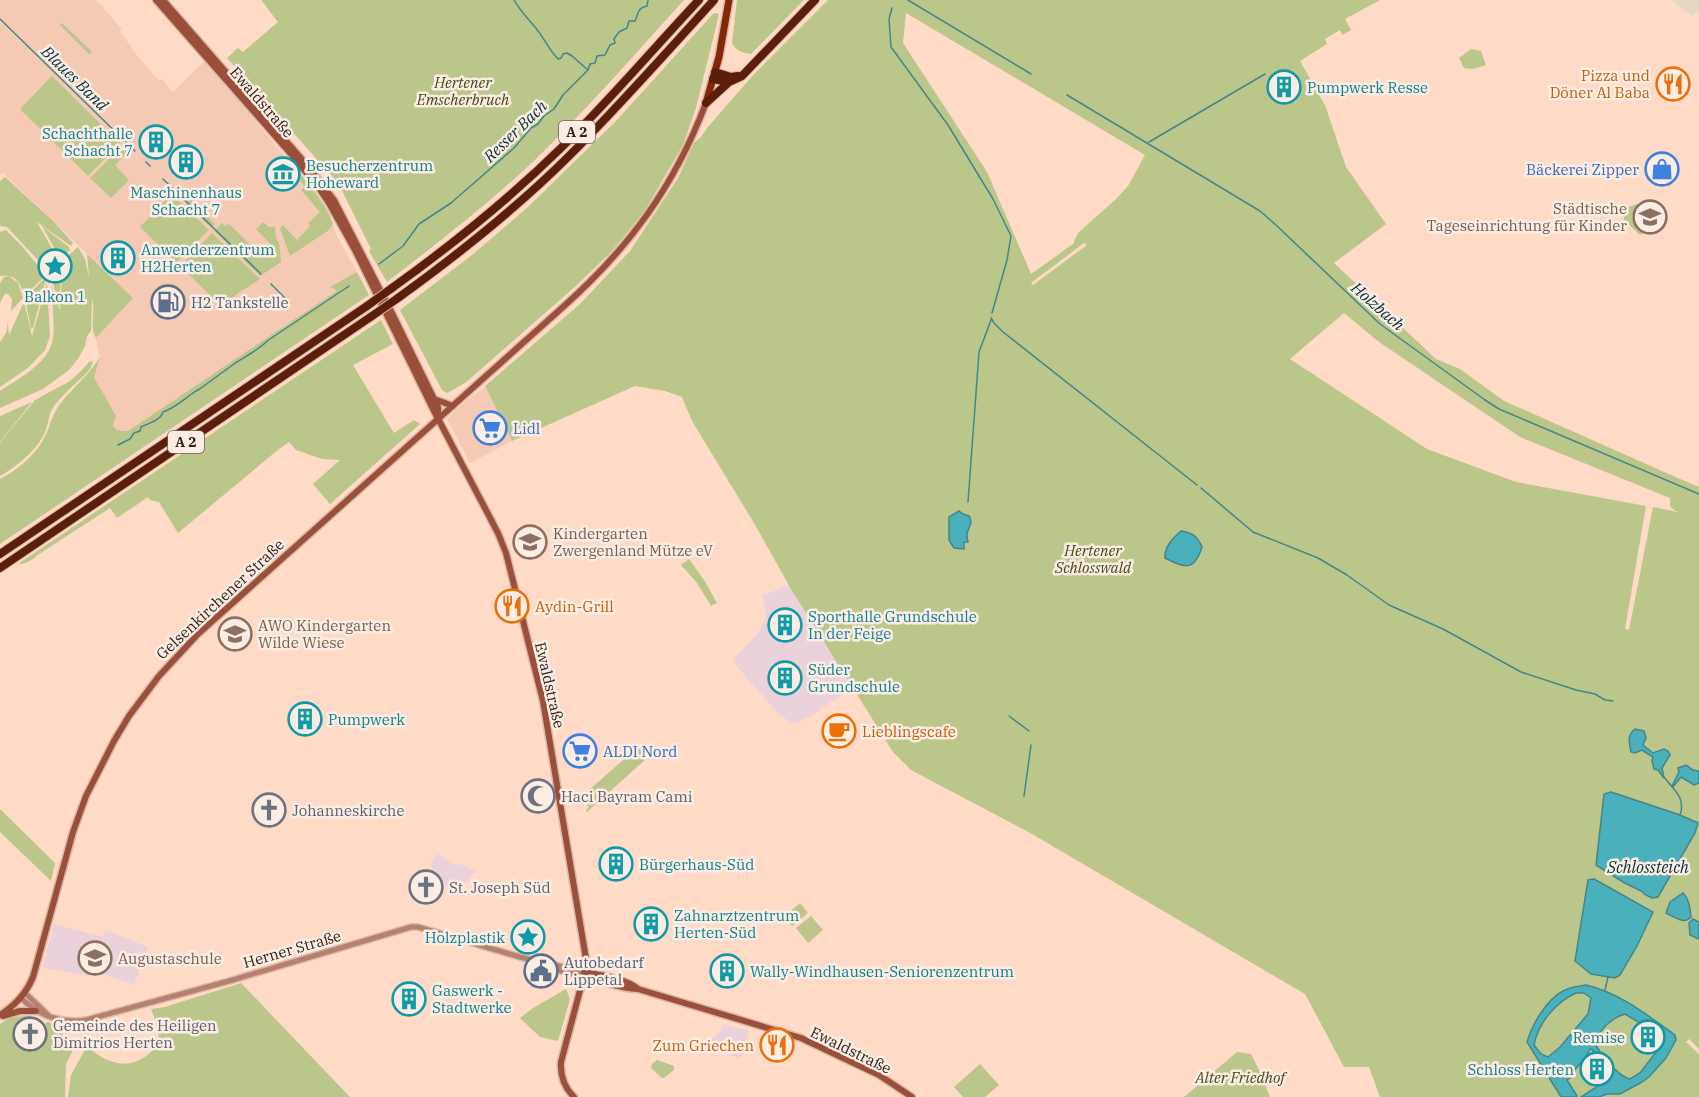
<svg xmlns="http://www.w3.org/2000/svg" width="1699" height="1097" viewBox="0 0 1699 1097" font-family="'IBM Plex Serif',serif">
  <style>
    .built { fill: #f5cab4 }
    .industrial { fill: #e4d7c3 }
    .education { fill: #ead1da }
    .green { fill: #bbc68a; fill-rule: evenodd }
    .water { fill: #4ab0bc; stroke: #43868c; stroke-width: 1.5; fill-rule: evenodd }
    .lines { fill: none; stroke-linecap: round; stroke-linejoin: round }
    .stream { stroke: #43868c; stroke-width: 1.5 }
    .tertiary-casing { stroke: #dab9a8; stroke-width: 8 }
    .secondary-casing { stroke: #dab9a8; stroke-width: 9 }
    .primary-casing { stroke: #dab9a8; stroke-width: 10 }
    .motorway-casing { stroke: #dab9a8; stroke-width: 10 }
    .tertiary { stroke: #b58070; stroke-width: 5 }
    .secondary { stroke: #994f39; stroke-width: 6 }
    .primary { stroke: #832706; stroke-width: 7 }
    .motorway { stroke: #5a1e0b; stroke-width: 8 }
    .motorway-bridge-casing { stroke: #dab9a8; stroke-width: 10; stroke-linecap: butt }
    .motorway-bridge { stroke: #5a1e0b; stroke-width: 8 }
    .labels { text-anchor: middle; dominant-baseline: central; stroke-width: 5; stroke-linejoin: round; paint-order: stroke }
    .shield { fill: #fbece4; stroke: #6e6059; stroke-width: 1.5 }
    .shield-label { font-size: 14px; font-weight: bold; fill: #32241d }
    .food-label { font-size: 15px; fill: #c56008; stroke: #fbece4; text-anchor: end }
    .park-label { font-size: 15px; font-style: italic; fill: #444c17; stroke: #fbece4 }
    .culture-label { font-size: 15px; fill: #0d838f; stroke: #fbece4; text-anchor: start }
    .street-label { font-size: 15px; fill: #32241d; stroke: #fbece4 }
    .shop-label { font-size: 15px; fill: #366cbe; stroke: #fbece4; text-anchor: start }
    .education-label { font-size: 15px; fill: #785e54; stroke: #fbece4; text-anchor: start }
    .service-label { font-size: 15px; fill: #4e5e75; stroke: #fbece4; text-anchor: start }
    .worship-label { font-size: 15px; fill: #5b616d; stroke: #fbece4; text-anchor: start }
    .water-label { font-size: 16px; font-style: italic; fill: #003338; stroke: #fbece4 }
  </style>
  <rect width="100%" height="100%" fill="#ffdac6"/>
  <path class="built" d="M 0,0 L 96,0 L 122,29 L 120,31 L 136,54 L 159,81 L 162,79 L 173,92 L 205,60 L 316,194 L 331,219 L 336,234 L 357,272 L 331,287 L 338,291 L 128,431 L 119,431 L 115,429 L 113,425 L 116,416 L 94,377 L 100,357 L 96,338 L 133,298 L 3,173 L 0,175 Z
    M 485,387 L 512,441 L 470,463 L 447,419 L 466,401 Z"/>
  <path class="industrial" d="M 1672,0 L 1699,0 L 1699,11 L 1692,16 Z"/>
  <path class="education" d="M 534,528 L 542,541 L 526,554 L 519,544 L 517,533 Z
    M 789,585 L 854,688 L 821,708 L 821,710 L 795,724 L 787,720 L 776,711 L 734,663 L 734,659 L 758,633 L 765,619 L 766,610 L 762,596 Z
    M 438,854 L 456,866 L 458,863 L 475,871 L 464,884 L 452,892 L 430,864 Z
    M 54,924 L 103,937 L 105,930 L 148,947 L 134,985 L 90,970 L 88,976 L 43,968 Z
    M 723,1024 L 749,1031 L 743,1055 L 737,1059 L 735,1056 L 701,1047 L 721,1031 Z"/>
  <path class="green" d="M 261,0 L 684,0 C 636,53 589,107 538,157 C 491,202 439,242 387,282 L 369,251 L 371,249 L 338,183 L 227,58 L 238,48 L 243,52 L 278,22 Z
    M 737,0 L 804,0 L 751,54 C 744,53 735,51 732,43 Z
    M 828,0 L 1380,0 L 1345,19 L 1351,30 L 1342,35 L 1340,30 L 1325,39 L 1327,44 L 1300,61 L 1325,105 L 1346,167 L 1386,224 L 1334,263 L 1436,359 L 1460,369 L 1504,401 L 1680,479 L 1699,487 L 1699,1049 L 1689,1039 L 1686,1042 L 1699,1054 L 1699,1097 L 1380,1097 L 1369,1067 L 1344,1067 L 1305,994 L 1032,834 L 911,770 L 893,752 L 791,589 L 754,523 L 692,421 L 682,397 L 665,391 L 635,386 L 512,441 L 485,386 L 580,304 L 630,251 L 678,178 L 694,143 L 701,137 L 707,128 L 754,74 ZM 906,13 L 1145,155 L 1128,186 L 1116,199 L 1078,233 L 1073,244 L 1031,274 L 987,172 L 903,43 ZM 1084,243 L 1087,245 L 1033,285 L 1031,283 ZM 1344,313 L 1379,342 L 1520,437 L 1670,498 L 1670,506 L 1675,511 L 1682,513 L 1653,507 L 1629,630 L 1625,629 L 1646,506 L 1516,482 L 1427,449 L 1290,359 Z
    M 716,13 L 719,14 L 696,108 L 683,145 L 644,212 L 612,251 L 577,285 L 465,383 L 447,393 L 442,390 L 400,310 L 472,255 L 528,207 L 617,120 L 713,14 Z
    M 62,23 L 92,52 L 89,54 L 60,25 Z
    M 1471,49 L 1481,51 L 1486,65 L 1473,69 L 1464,68 L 1459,58 Z
    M 52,76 L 120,143 L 88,176 L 20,109 Z
    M 123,145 L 129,151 L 115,165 L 129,180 L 111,198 L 90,178 Z
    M 291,163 C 305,179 327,204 333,224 L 329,230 L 290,256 L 280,228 L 283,225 L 297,240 L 310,226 L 308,223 L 320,212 L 301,190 L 305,187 L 288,165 Z
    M 5,177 L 53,221 L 73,243 L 71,246 L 37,222 L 59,261 L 49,272 L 7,227 L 0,226 L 0,181 Z
    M 179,188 L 215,224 L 211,228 L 175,192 Z
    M 171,194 L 209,230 L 176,263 L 140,227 Z
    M 1637,204 L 1638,210 L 1632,215 L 1633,221 L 1638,221 L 1642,234 L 1640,235 L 1624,220 L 1622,209 Z
    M 263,222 L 269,227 L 275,227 L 276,238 L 279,243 L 281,262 L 260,276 L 214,231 L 222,223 L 225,226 L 229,224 L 262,256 L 272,246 L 256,229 Z
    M 42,226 L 69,247 L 70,250 L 61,260 Z
    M 6,230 L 21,245 L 44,273 L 43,275 L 44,277 L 24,296 C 21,283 15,273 0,276 L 0,232 Z
    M 212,233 L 260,279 L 225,302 L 215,300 L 180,266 Z
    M 78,247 L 85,259 L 89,277 L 87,254 L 133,298 L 96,338 C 89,328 96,310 92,299 L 91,331 L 87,336 L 85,346 L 78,359 L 69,370 L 43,389 L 0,408 L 0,391 C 20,377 49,364 53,338 C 55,324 52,300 51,285 L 60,310 L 63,262 L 62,261 Z
    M 60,263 L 61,264 L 60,305 L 59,306 L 50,272 Z
    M 357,272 L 369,295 L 0,544 L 0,479 C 18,470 39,452 46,434 C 51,423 53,413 60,404 C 73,387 89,375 100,357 L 94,377 L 116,416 L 113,425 C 116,432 122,431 128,431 L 337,291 L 330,287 Z
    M 9,276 L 18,283 L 23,298 L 11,311 L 12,299 L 8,294 L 5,294 L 0,303 L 0,283 L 4,277 Z
    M 45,278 L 46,279 L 33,328 L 31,329 L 25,298 Z
    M 47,283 L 50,336 L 45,350 L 29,367 L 0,387 L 0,342 L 6,333 L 8,323 L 9,335 L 24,302 L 32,336 Z
    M 381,320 L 393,344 L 353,365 L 394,433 L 414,420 L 420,424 L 330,504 L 313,484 L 340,460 L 322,459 L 296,450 L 289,442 L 279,449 L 178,533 L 159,502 L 150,500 L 148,497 L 117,518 L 110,508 L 36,556 C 33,560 23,565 18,564 Z
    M 90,361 L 93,362 L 90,369 C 79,382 59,396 51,411 C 48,418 48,427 44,434 C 37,450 15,468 0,476 L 0,443 L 11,429 L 35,400 L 70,381 L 81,371 Z
    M 32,402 L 0,442 L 0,416 Z
    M 689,559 L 704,580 L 717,603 L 711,606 L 697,583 L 681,565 Z
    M 638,747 L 647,758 L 587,812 L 586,810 L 589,807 L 580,798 Z
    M 0,809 L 55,863 L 51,881 L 0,832 Z
    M 800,903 L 808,913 L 792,926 L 784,917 Z
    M 811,916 L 823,930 L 808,943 L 796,928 Z
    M 94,952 L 105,955 L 100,973 L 89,970 Z
    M 241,983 L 350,1097 L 68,1097 L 71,1075 L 87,1046 C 104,1062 126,1071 146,1056 C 151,1052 157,1047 158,1041 C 160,1031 155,1019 151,1009 L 165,1007 Z
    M 566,989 L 570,999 L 558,1041 L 540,1037 L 520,1018 L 533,1008 Z
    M 27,1016 L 40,1019 L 41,1022 L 33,1022 L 18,1033 L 20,1040 L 26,1043 L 29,1048 L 45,1039 L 47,1030 L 45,1024 L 47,1022 L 66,1028 L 60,1039 L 75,1046 L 66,1064 L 65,1097 L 0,1097 L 0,1024 L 12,1017 Z
    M 1237,1052 L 1251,1054 L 1259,1070 L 1270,1097 L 1184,1097 Z
    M 657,1060 L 674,1066 L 674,1070 L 664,1078 L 662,1078 L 651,1068 L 652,1064 Z
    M 980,1064 L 999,1085 L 985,1097 L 963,1097 L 954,1087 Z"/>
  <path class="water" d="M 959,511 L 963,514 L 969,516 C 974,523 968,527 967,534 C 967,537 967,539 968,542 L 964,542 L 964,549 L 954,548 L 949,540 L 949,517 Z
    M 1181,531 C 1193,533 1197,536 1202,547 C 1194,572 1185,568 1165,558 C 1164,547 1173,538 1181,531 Z
    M 1635,729 L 1644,731 L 1646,738 L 1643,745 L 1653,753 L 1664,749 L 1668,751 L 1670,755 L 1662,768 L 1664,778 L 1658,770 L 1654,769 L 1652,761 L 1653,757 L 1642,750 L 1635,753 L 1631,752 C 1629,742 1627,735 1635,729 Z
    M 1686,765 L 1693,770 L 1699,771 L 1699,783 L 1694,785 L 1681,777 L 1673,787 L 1672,786 L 1679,772 L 1678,768 Z
    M 1611,792 L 1680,815 L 1698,823 L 1695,833 L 1658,897 L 1652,898 L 1644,894 L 1643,892 L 1623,882 L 1596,865 L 1604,794 Z
    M 1594,879 L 1653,912 L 1637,946 L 1620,975 L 1615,978 L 1591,974 L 1575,961 L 1588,880 Z
    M 1683,893 C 1689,899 1690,908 1691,917 C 1684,925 1675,917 1666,913 L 1670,902 Z
    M 1693,919 L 1699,922 L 1699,939 L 1690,935 L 1689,923 Z
    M 1586,985 C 1620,993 1647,1015 1675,1035 L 1676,1040 L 1666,1058 L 1649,1077 L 1642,1082 L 1620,1094 L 1607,1094 L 1599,1097 L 1581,1097 L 1604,1082 L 1607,1082 L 1609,1080 L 1593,1054 L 1593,1050 L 1590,1049 L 1586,1057 L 1572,1073 L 1573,1076 L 1567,1080 L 1577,1096 L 1576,1097 L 1561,1097 L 1527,1042 C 1532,1025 1546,1000 1563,991 C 1570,987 1578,986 1586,985 ZM 1576,993 L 1584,993 L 1591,998 L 1588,1014 L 1560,1047 L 1548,1057 L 1541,1054 L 1534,1045 C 1538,1023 1556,1002 1576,993 ZM 1625,1014 L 1640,1023 L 1663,1043 L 1640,1073 L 1630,1079 C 1617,1076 1600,1053 1594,1042 C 1601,1029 1611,1018 1625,1014 Z"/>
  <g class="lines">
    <path class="stream" d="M 514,0 C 521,13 533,23 541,35 C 547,44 551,52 558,59 L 561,58 L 563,54 L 567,53 L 572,56 L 588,70
      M 908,0 L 1031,74
      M 892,8 L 889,19 L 891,47 L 948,125 L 993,199 L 1011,236 L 1007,260 L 992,313
      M 0,19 L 135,151
      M 1067,95 L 1260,211 L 1277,226 L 1380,324 L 1485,400 L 1499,409 L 1699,494
      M 1149,142 L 1265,74
      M 146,162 L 150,166
      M 163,179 L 261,274
      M 379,264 L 403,246 L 419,224 L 451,203 L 514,148 L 531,128 L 538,124 L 544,116 L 554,109 L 563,95 L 588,70 L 590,64 L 595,63 L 597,56 L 605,55 L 610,45 L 615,43 L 614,39 L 619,32 L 627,28 L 629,21 L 635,21 C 639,13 637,8 647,6 L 648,0
      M 271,284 L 290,303
      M 991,318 L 994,323 L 1003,332 L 1197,485
      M 118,445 L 130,439 L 134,433 L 140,431 L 141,427 C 149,423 160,421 163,412 C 175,408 183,400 193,393 C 195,391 199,390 201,388 C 212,380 223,372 234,364 C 244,357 259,350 267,341 L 349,286
      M 1201,488 L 1253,532 L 1318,558 L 1347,575 L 1389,605 L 1443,629 L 1521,672 L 1576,690 L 1595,694 L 1605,700 L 1613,701
      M 968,502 L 979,352 L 991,320
      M 1009,716 L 1029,731
      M 1664,777 C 1674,790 1686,798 1680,815
      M 1024,796 L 1031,745
      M 1605,990 L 1608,977"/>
    <defs>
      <path id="tertiary" d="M 544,964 L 561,971 L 583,977
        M 25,993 L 48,1015
        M 21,998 C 38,1015 61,1024 86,1020 L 229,981 L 411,927 L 418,927 L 520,957 L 584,972"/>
      <path id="secondary" d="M 156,0 L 292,155 L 319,188 L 329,203 L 355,250 L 433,409 L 498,533 L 506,553 L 543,701 L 586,959 L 587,964 L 561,1062 C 560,1076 564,1087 574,1097
        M 163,0 L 306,164 L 334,200 L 393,315 L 438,407 L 438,416
        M 434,399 L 453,406
        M 584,972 C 599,975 627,979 638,989
        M 583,977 C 602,980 619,989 638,989 L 801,1038 L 879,1075 L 912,1097
        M 0,1015 C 16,1005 26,994 33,977 L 73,832 L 86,796 L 114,741 L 129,716 L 159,676 L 198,634 L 563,307 C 629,248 674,187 706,103
        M 3,1016 L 20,1011 L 36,1011"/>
      <path id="primary" d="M 706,103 L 719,57 L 729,0"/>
      <path id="motorway" d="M 715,72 L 731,77 L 738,76
        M 713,79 L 729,82 L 742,76 L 815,0
        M 706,103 L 729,82
        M 392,288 C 452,245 509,199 561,148 C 609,101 653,49 699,0
        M 398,298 C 459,254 517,208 570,155 C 620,105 667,52 714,0
        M 0,554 L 367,306
        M 0,568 L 372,316"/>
    </defs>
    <use href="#tertiary" class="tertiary-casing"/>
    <use href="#secondary" class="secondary-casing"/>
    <use href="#primary" class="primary-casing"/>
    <use href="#motorway" class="motorway-casing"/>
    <use href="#tertiary" class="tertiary"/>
    <use href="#secondary" class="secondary"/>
    <use href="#primary" class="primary"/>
    <use href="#motorway" class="motorway"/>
    <defs>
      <path id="motorway-bridge" d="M 367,306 L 392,288
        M 372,316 L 398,298"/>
    </defs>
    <use href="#motorway-bridge" class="motorway-bridge-casing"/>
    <use href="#motorway-bridge" class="motorway-bridge"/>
  </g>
  <defs>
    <symbol id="restaurant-ring" viewBox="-11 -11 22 22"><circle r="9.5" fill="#fbece4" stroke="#e8710a" stroke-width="1.5"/><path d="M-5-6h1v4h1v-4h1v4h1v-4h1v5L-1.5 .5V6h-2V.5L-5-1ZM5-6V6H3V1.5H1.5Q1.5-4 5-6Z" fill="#e8710a"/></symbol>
    <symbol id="building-ring" viewBox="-11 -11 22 22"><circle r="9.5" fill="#fbece4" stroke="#0f9aa8" stroke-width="1.5"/><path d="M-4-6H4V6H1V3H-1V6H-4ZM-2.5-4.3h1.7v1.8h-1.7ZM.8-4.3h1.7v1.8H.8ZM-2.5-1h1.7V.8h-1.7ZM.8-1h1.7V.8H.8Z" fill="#0f9aa8"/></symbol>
    <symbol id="shop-ring" viewBox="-11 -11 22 22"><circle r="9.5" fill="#fbece4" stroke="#3f7fe0" stroke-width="1.5"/><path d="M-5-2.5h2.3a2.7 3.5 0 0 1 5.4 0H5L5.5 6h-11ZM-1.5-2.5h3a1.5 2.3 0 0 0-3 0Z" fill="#3f7fe0"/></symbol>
    <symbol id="museum-ring" viewBox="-11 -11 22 22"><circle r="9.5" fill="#fbece4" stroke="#0f9aa8" stroke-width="1.5"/><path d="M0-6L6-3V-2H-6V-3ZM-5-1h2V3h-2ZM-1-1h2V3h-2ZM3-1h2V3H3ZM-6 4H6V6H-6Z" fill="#0f9aa8"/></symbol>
    <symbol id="school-ring" viewBox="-11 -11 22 22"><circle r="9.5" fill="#fbece4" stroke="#8d6e63" stroke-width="1.5"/><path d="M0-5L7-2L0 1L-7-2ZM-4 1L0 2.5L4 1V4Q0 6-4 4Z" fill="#8d6e63"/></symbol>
    <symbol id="sight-ring" viewBox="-11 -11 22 22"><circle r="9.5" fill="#fbece4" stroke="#0f9aa8" stroke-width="1.5"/><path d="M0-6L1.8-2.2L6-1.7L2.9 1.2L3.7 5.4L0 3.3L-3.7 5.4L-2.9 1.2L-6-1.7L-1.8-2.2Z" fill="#0f9aa8"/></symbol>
    <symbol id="fuel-ring" viewBox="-11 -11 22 22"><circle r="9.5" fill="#fbece4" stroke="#5c6f8a" stroke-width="1.5"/><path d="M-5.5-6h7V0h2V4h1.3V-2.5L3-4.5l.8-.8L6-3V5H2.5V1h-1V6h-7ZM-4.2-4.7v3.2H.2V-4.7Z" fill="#5c6f8a"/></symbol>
    <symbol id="supermarket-ring" viewBox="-11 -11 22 22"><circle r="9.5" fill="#fbece4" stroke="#3f7fe0" stroke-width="1.5"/><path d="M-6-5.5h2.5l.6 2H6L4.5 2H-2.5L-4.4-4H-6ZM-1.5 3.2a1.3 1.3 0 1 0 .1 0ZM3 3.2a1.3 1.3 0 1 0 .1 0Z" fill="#3f7fe0"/></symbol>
    <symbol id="cafe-ring" viewBox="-11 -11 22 22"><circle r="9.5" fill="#fbece4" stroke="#e8710a" stroke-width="1.5"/><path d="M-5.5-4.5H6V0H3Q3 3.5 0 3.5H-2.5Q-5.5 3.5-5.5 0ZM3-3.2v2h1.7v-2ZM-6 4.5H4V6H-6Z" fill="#e8710a"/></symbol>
    <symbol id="mosque-ring" viewBox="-11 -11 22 22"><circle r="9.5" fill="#fbece4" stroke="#6b7280" stroke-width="1.5"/><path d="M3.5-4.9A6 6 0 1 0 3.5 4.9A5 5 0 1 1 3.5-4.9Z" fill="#6b7280"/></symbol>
    <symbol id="church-ring" viewBox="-11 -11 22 22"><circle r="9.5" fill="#fbece4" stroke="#6b7280" stroke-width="1.5"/><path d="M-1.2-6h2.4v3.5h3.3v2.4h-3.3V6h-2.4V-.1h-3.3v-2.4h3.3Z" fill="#6b7280"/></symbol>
    <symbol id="civic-ring" viewBox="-11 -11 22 22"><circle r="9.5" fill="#fbece4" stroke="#5c6f8a" stroke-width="1.5"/><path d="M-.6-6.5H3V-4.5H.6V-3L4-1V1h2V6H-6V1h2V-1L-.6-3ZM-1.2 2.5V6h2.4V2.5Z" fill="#5c6f8a"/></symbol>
  </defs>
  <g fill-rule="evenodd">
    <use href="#restaurant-ring" x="1654" y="65" width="38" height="38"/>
    <use href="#building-ring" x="1265" y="68" width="38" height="38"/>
    <use href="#building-ring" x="137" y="123" width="38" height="38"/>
    <use href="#building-ring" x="167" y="143" width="38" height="38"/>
    <use href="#shop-ring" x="1643" y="150" width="38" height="38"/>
    <use href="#museum-ring" x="264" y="155" width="38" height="38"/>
    <use href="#school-ring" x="1631" y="198" width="38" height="38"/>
    <use href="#building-ring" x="99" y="239" width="38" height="38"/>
    <use href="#sight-ring" x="36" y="247" width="38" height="38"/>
    <use href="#fuel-ring" x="149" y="283" width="38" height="38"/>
    <use href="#supermarket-ring" x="471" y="409" width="38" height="38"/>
    <use href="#school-ring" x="511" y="523" width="38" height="38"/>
    <use href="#restaurant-ring" x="493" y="587" width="38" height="38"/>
    <use href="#building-ring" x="766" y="606" width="38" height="38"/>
    <use href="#school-ring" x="216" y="615" width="38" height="38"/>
    <use href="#building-ring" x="766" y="659" width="38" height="38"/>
    <use href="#building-ring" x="286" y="700" width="38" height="38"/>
    <use href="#cafe-ring" x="820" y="712" width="38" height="38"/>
    <use href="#supermarket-ring" x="561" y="732" width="38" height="38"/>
    <use href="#mosque-ring" x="519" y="777" width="38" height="38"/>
    <use href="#church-ring" x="250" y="791" width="38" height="38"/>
    <use href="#building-ring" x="597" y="845" width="38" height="38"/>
    <use href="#church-ring" x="407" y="868" width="38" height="38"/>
    <use href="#building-ring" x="632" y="905" width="38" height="38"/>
    <use href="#sight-ring" x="509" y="918" width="38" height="38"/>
    <use href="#school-ring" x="76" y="939" width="38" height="38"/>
    <use href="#civic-ring" x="522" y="952" width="38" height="38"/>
    <use href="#building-ring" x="708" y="952" width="38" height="38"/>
    <use href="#building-ring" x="390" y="980" width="38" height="38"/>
    <use href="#church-ring" x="11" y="1015" width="38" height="38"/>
    <use href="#building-ring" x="1629" y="1018" width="38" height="38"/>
    <use href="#restaurant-ring" x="758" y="1026" width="38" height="38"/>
    <use href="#building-ring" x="1578" y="1050" width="38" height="38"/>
  </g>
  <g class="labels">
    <g class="shield">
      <rect x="559" y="121" width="36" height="22" rx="4.5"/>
      <rect x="168" y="431" width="36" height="22" rx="4.5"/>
    </g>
    <g class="shield-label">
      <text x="577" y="132">A 2</text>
      <text x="186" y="442">A 2</text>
    </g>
    <g class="food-label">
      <text x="1650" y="75">Pizza und<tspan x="1650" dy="17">Döner Al Baba</tspan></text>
      <text x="535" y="606" text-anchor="start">Aydin-Grill</text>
      <text x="862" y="731" text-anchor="start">Lieblingscafe</text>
      <text x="754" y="1045">Zum Griechen</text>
    </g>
    <g class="park-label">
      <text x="463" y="82">Hertener<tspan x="463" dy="17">Emscherbruch</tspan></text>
      <text x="1093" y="550">Hertener<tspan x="1093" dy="17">Schlosswald</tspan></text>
      <text x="1240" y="1077">Alter Friedhof</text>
    </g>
    <g class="culture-label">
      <text x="1307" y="87">Pumpwerk Resse</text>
      <text x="133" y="133" text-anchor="end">Schachthalle<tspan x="133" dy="17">Schacht 7</tspan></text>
      <text x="306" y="165">Besucherzentrum<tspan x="306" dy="17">Hoheward</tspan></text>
      <text x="186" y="192" text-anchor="middle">Maschinenhaus<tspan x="186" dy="17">Schacht 7</tspan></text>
      <text x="141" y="249">Anwenderzentrum<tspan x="141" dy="17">H2Herten</tspan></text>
      <text x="55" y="296" text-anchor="middle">Balkon 1</text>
      <text x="808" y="616">Sporthalle Grundschule<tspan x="808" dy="17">In der Feige</tspan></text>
      <text x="808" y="669">Süder<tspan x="808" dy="17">Grundschule</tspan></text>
      <text x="328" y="719">Pumpwerk</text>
      <text x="639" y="864">Bürgerhaus-Süd</text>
      <text x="674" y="915">Zahnarztzentrum<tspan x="674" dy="17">Herten-Süd</tspan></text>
      <text x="505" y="937" text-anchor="end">Holzplastik</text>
      <text x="750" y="971">Wally-Windhausen-Seniorenzentrum</text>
      <text x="432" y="990">Gaswerk -<tspan x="432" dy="17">Stadtwerke</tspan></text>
      <text x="1625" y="1037" text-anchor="end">Remise</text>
      <text x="1574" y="1069" text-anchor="end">Schloss Herten</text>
    </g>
    <g class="street-label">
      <text transform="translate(262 102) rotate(49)">Ewaldstraße</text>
      <text transform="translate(220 599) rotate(-43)">Gelsenkirchener Straße</text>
      <text transform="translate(550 685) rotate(77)">Ewaldstraße</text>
      <text transform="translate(292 949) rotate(-16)">Herner Straße</text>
      <text transform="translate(851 1050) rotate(26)">Ewaldstraße</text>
    </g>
    <g class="shop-label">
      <text x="1639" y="169" text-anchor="end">Bäckerei Zipper</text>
      <text x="513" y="428">Lidl</text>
      <text x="603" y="751">ALDI Nord</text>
    </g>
    <g class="education-label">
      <text x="1627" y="208" text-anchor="end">Städtische<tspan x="1627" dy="17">Tageseinrichtung für Kinder</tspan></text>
      <text x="553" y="533">Kindergarten<tspan x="553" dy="17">Zwergenland Mütze eV</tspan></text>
      <text x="258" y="625">AWO Kindergarten<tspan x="258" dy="17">Wilde Wiese</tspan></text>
      <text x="118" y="958">Augustaschule</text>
    </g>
    <g class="service-label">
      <text x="191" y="302">H2 Tankstelle</text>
      <text x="564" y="962">Autobedarf<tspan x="564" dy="17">Lippetal</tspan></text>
    </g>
    <g class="worship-label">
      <text x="561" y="796">Haci Bayram Cami</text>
      <text x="292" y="810">Johanneskirche</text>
      <text x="449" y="887">St. Joseph Süd</text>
      <text x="53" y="1025">Gemeinde des Heiligen<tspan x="53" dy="17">Dimitrios Herten</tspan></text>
    </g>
    <g class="water-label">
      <text transform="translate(75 78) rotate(44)">Blaues Band</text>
      <text transform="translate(515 131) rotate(-44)">Resser Bach</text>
      <text transform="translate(1378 306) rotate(41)">Holzbach</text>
      <text x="1648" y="867">Schlossteich</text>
    </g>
  </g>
</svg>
